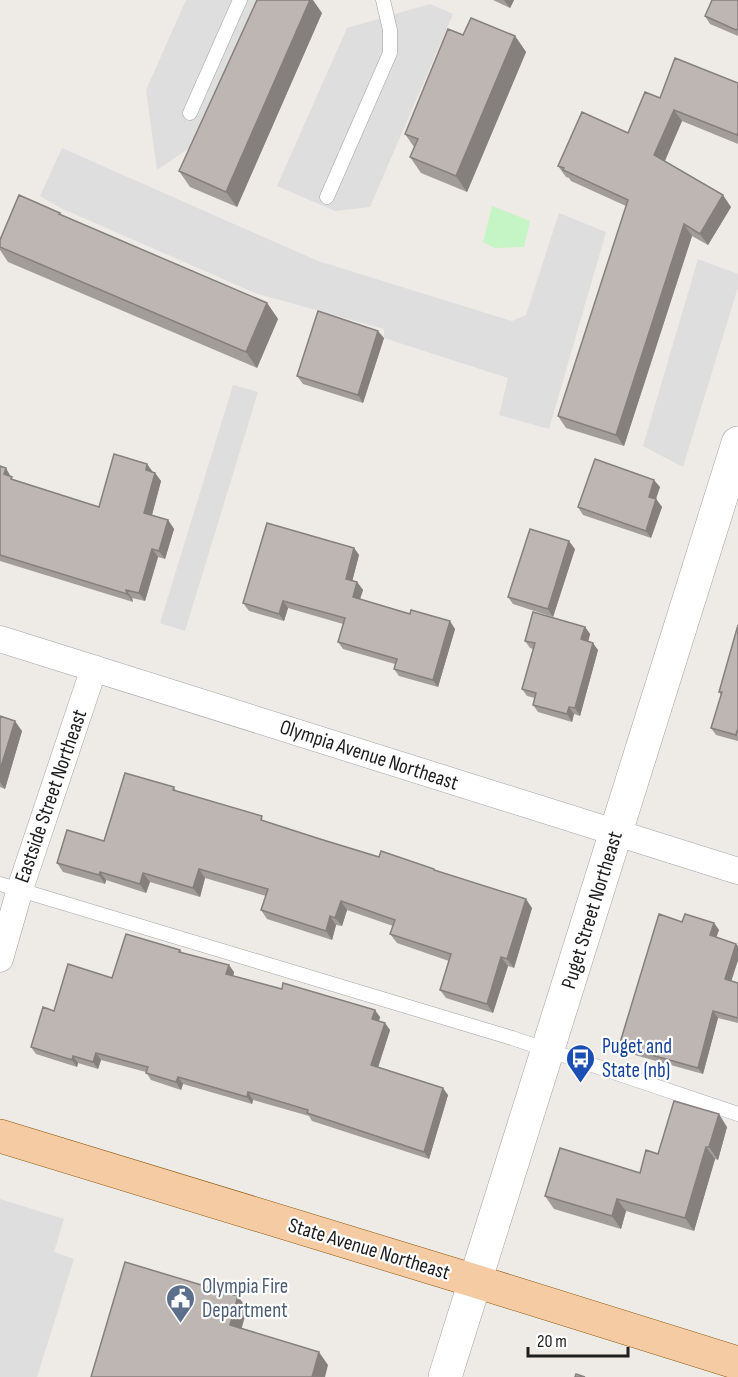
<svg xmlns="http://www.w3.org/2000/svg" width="738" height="1377" viewBox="0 0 738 1377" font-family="'Sofia Sans Condensed',sans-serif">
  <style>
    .park { fill: #c5f5c5 }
    .parking { fill: #dedede }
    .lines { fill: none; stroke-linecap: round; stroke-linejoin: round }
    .service-casing { stroke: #a2a2a2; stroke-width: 15 }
    .minor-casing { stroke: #a2a2a2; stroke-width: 27 }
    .tertiary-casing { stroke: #a2a2a2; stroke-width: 34 }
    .primary-casing { stroke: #8c570b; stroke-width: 34 }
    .service { stroke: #fff; stroke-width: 14 }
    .minor { stroke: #fff; stroke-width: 26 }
    .tertiary { stroke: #fff; stroke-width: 33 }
    .primary { stroke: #f5cba3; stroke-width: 33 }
    .wall { fill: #a39d99 }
    .shaded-wall { fill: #857f7d }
    .building { fill: #beb6b2; stroke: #857f7d; stroke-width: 1.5 }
    .labels { text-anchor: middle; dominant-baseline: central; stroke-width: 4.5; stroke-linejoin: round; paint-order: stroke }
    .street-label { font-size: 21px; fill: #1e1e1e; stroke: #fff }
    .transit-label { font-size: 21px; fill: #164399; stroke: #fff; text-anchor: start }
    .service-label { font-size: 21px; fill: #4e5e75; stroke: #fff; text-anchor: start }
  </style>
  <rect width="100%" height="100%" fill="#eeeae5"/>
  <path class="park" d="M 492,206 L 530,221 L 524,247 L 495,248 L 483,242 Z"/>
  <path class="parking" d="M 186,0 L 259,0 L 191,147 L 157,170 L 146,90 Z
    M 430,4 L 453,14 L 370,207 L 335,211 L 277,186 L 347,28 Z
    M 62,148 L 318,261 L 512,321 L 526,315 L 559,213 L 606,232 L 549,429 L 499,415 L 508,378 L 384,338 L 384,329 L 255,293 L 63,209 L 40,196 Z
    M 698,259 L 738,274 L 738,287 L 683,467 L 643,446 Z
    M 233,385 L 258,392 L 185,631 L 160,623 Z
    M 0,1199 L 64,1219 L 54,1252 L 74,1259 L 37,1377 L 0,1377 Z"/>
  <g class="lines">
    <defs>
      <path id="service" d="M 190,113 L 240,0
        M 327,197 L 390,53 L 390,30 L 383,0
        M 0,884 L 512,1038 L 738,1114"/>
      <path id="minor" d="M 0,639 L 738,871
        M 0,959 L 20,889 L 94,668"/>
      <path id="tertiary" d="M 445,1377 L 738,443"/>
      <path id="primary" d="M 0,1136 L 475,1281 L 738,1363"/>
    </defs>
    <use href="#service" class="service-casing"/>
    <use href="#minor" class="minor-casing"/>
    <use href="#tertiary" class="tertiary-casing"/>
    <use href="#primary" class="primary-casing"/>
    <use href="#service" class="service"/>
    <use href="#minor" class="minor"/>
    <use href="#tertiary" class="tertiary"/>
    <use href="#primary" class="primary"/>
  </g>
  <path class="wall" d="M 493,0 L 514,0 L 510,8 Z
    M 738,0 L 738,36 L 710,24 L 705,16 Z
    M 322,13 L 237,207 L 190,187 L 179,171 Z
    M 463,35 L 515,36 L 526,52 L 467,192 L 421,173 L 410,157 L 414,147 L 405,134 Z
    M 738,83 L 738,144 L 682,121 L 665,161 L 731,207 L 708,245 L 692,236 L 624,446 L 566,428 L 558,416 L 626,206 L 571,181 L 569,178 L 566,177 L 558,166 L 628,133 L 660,98 Z
    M 62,215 L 267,303 L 278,319 L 257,368 L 8,262 L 0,250 L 0,247 Z
    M 384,338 L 363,403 L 303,384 L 297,376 Z
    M 0,466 L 14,480 L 99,507 L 153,472 L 155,473 L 161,481 L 152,515 L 168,520 L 174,529 L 165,559 L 158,557 L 145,601 L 132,598 L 133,602 L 0,561 Z
    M 660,487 L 656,499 L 662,507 L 651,538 L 583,515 L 578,507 Z
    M 354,548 L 359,555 L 352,581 L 357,582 L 363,590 L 360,599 L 455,629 L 438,687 L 399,676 L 394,669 L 395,664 L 343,649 L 338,642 L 343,624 L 288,608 L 284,621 L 249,611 L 243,603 Z
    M 575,549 L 553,617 L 513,604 L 508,597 Z
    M 738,625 L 738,741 L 716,735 L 711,728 L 721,695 L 719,692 Z
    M 585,627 L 590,634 L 588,641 L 598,650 L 580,716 L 574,714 L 572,722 L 538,712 L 533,705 L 535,698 L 527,696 L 522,689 L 533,649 L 530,648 L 525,641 Z
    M 0,716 L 22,731 L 5,789 L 0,787 Z
    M 174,787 L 176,791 L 266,822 L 379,857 L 434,869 L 436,871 L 532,908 L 514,968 L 508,966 L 493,1013 L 446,998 L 440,990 L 449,961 L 397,943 L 390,934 L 393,926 L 347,910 L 342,926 L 336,925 L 332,940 L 267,919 L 261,910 L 266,896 L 205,878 L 200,897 L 150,882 L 146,893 L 106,880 L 105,884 L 63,872 L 57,863 L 104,841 Z
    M 682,922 L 714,923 L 719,930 L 716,937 L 738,946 L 738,960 L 731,981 L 738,983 L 738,1023 L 718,1018 L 703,1074 L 624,1052 L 619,1046 Z
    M 180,950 L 183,953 L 234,972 L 233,976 L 380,1017 L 379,1021 L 390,1030 L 378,1068 L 448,1095 L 429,1159 L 312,1121 L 309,1116 L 253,1100 L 252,1104 L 183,1084 L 181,1090 L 151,1080 L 146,1072 L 101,1060 L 98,1069 L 78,1063 L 77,1067 L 36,1054 L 31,1047 L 54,1011 L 112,978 Z
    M 727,1127 L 718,1160 L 715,1159 L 694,1231 L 626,1211 L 621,1229 L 554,1209 L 545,1196 L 640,1173 L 658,1154 Z"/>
  <path class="shaded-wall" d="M 310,0 L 313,0 L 322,13 L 237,207 L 226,192 Z
    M 504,0 L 514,0 L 510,8 Z
    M 515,36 L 526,52 L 467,192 L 456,176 Z
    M 674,110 L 682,121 L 662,167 L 654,155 Z
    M 723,195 L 731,207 L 708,245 L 700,234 Z
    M 684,224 L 692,236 L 624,446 L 616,435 Z
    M 267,303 L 278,319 L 257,368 L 246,352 Z
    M 378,331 L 384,338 L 363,403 L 358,395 Z
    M 147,464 L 153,472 L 146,470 Z
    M 6,468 L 11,477 L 4,474 Z
    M 155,473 L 161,481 L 150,522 L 144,513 Z
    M 654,480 L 660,487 L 654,504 L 649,497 Z
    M 656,499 L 662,507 L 651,538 L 646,531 Z
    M 168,520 L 174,529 L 165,559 L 159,551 Z
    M 569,541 L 575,549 L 553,617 L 548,609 Z
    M 354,548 L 359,555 L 351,586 L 346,579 Z
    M 152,549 L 158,557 L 145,601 L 139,593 Z
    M 357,582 L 363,590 L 358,605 L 353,597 Z
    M 126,590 L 132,598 L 133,602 L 127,594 Z
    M 283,601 L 288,608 L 284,621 L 279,614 Z
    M 450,621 L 455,629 L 438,687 L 433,680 Z
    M 585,627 L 590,634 L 587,647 L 581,639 Z
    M 593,643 L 598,650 L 580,716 L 575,708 Z
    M 569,707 L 574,714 L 572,722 L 567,714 Z
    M 15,721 L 22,731 L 5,789 L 0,782 L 0,770 Z
    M 199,869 L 205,878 L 200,897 L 193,888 Z
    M 100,872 L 106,880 L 105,884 L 99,875 Z
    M 143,873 L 150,882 L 146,893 L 140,884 Z
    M 526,899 L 532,908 L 514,968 L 507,959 Z
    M 341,901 L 347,910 L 342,926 L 335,918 Z
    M 330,916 L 336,925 L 332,940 L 326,931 Z
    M 714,923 L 719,930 L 715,941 L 710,935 Z
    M 736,944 L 738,946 L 738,960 L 730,985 L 725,979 Z
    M 501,957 L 508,966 L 493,1013 L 487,1004 Z
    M 229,965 L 234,972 L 232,981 L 226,974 Z
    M 375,1010 L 380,1017 L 377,1026 L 372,1019 Z
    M 713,1011 L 718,1018 L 703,1074 L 698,1068 Z
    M 385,1023 L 390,1030 L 376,1073 L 371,1065 Z
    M 96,1053 L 101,1060 L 98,1069 L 93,1062 Z
    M 73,1056 L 78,1063 L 77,1067 L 72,1060 Z
    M 178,1077 L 183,1084 L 181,1090 L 176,1082 Z
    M 443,1088 L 448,1095 L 429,1159 L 424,1152 Z
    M 248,1092 L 253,1100 L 252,1104 L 247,1097 Z
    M 719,1114 L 727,1127 L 718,1160 L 709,1147 Z
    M 706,1147 L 715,1159 L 694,1231 L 685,1218 Z
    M 617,1199 L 626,1211 L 621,1229 L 612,1216 Z
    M 238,1296 L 247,1309 L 239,1338 L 230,1325 Z
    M 319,1352 L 328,1365 L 325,1377 L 312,1377 Z"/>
  <path class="building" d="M 257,0 L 310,0 L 226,192 L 179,171 Z
    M 712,0 L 738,0 L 738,29 L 736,30 L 705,16 Z
    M 471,18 L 515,36 L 456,176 L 410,157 L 418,139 L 405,134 L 448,29 L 463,35 Z
    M 675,58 L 738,83 L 738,132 L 737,135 L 674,110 L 654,155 L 723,195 L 700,234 L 684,224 L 616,435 L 558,416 L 628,200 L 563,170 L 564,168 L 558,166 L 582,112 L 628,133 L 645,92 L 660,98 Z
    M 19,195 L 60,213 L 59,214 L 267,303 L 246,352 L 0,247 L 0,240 Z
    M 318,311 L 378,331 L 358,395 L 297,376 Z
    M 114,454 L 147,464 L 146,470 L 155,473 L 144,513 L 168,520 L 159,551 L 152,549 L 139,593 L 126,590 L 127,594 L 0,555 L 0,466 L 6,468 L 4,474 L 12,477 L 11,479 L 99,507 Z
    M 595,459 L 654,480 L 649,497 L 656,499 L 646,531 L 578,507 Z
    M 267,523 L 354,548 L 346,579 L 357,582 L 353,597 L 410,614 L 411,610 L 450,621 L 433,680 L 394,669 L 397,659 L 338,642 L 345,618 L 283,601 L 279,614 L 243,603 Z
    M 530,529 L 569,541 L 548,609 L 508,597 Z
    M 533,612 L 585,627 L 581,639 L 593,643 L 575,708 L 569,707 L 567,714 L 533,705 L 536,693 L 522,689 L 535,643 L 525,641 Z
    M 738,625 L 738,732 L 737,731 L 736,735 L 711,728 L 722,692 L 719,692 Z
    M 0,716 L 15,721 L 0,770 Z
    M 125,773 L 174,787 L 173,790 L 262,816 L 261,820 L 320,839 L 379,857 L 381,851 L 434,869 L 434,870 L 526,899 L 507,959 L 501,957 L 487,1004 L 440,990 L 451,954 L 390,934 L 395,920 L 341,901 L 335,918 L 330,916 L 326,931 L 261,910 L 268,889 L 199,869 L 193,888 L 143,873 L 140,884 L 100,872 L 99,875 L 57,863 L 67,830 L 104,841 Z
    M 659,914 L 682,922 L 685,914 L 714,923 L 710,935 L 736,944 L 725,979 L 738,983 L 738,1018 L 713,1011 L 698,1068 L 619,1046 Z
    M 126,934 L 180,950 L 179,952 L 229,965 L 226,974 L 282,989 L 283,983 L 375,1010 L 372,1019 L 385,1023 L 371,1065 L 443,1088 L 424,1152 L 307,1113 L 308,1110 L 248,1092 L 247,1097 L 178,1077 L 176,1082 L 146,1073 L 148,1067 L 96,1053 L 93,1062 L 73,1056 L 72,1060 L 31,1047 L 43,1007 L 54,1011 L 68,964 L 112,978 Z
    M 674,1101 L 719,1114 L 709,1147 L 706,1147 L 685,1218 L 617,1199 L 612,1216 L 545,1196 L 560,1148 L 640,1173 L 646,1150 L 658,1154 Z
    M 125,1262 L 238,1296 L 230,1325 L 319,1352 L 312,1377 L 91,1377 Z
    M 576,1374 L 585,1377 L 575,1377 Z"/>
  <defs>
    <symbol id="bus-pin" viewBox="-11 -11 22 30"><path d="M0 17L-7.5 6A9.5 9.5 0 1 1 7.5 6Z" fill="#1a4fb4" stroke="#fff"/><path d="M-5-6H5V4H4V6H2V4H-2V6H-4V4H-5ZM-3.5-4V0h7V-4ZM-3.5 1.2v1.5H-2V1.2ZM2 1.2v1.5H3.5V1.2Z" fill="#fff"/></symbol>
    <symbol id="civic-pin" viewBox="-11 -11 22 30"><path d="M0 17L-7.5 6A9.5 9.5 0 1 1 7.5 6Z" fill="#5c6f8a" stroke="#fff"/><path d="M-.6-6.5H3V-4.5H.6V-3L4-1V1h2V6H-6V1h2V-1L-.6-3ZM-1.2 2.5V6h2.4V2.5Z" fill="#fff"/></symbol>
  </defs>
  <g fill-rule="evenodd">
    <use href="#bus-pin" x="564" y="1042" width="33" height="45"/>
    <use href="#civic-pin" x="164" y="1282" width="33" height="45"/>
  </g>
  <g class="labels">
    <g class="street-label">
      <text transform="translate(369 755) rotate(18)">Olympia Avenue Northeast</text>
      <text transform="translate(51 796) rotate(-71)">Eastside Street Northeast</text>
      <text transform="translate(592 910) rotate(-73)">Puget Street Northeast</text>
      <text transform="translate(369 1249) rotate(17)">State Avenue Northeast</text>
    </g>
    <g class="transit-label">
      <text x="602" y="1046">Puget and<tspan x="602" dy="24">State (nb)</tspan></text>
    </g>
    <g class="service-label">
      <text x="202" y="1286">Olympia Fire<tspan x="202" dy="24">Department</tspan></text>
    </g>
  </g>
  <path d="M528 1347v9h100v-9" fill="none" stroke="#1e1e1e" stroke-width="3"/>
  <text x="537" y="1347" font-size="18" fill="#1e1e1e" stroke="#ffffff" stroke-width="4.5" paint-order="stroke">20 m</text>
</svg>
